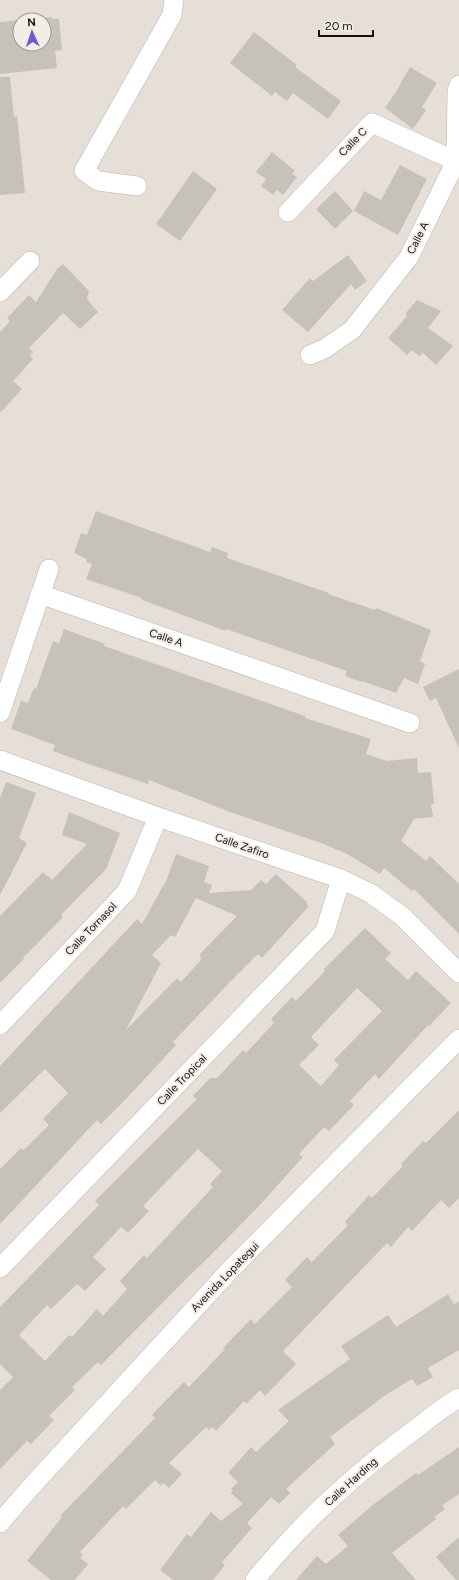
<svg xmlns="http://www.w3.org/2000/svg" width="459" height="1580" viewBox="0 0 459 1580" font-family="Figtree,sans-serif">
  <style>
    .building { fill: #c6c1ba; fill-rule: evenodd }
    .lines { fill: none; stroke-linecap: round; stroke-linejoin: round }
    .minor-casing { stroke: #b9b4ac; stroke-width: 20 }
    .minor { stroke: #fff; stroke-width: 19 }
    .labels { text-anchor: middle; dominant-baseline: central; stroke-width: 4; stroke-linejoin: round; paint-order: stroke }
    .street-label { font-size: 11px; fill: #151311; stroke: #f2ede5 }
  </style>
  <rect width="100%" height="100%" fill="#e5dfd8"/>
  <path class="building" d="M 52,17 L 52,19 L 59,19 L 62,50 L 55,51 L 57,68 L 0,74 L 0,22 ZM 20,20 L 44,20 L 44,44 L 20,44 Z
    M 254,32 L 297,65 L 295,67 L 341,101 L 328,119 L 293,93 L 287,101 L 275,92 L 272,96 L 230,63 Z
    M 410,67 L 437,83 L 422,107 L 426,110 L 413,129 L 385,108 L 401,84 L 400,84 Z
    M 0,77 L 10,77 L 14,117 L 17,116 L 25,193 L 0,195 Z
    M 272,152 L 295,171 L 292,174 L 297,177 L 283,195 L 277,190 L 273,195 L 261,186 L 266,179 L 256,172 Z
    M 400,165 L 427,179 L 398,235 L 354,211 L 364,191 L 381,200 Z
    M 193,171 L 217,189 L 180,241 L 156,224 Z
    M 335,191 L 353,211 L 335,229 L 316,209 Z
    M 348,255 L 367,281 L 355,290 L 351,284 L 308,332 L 282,310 L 310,278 L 313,281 Z
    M 63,264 L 89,291 L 87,299 L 98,312 L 80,329 L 63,313 L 29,348 L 33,352 L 30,355 L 33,359 L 13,381 L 22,389 L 0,413 L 0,332 L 10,321 L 7,318 L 29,295 L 36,302 L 57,269 Z
    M 417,300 L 441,311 L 428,328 L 453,346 L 436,365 L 423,353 L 419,356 L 412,350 L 407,355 L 388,338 L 407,316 L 405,314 Z
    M 96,511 L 210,552 L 212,547 L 228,553 L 227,558 L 329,593 L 328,594 L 375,610 L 376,608 L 431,630 L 420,661 L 425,664 L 418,684 L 404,678 L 396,693 L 362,681 L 361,682 L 345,676 L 347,671 L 226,629 L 225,631 L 210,625 L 142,600 L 142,598 L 86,579 L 92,564 L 86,562 L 87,559 L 74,553 L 81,533 L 87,535 Z
    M 64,629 L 105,644 L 104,646 L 305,716 L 305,718 L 371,739 L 366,754 L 387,761 L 417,758 L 418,773 L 431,772 L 434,804 L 431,804 L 433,817 L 414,819 L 401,841 L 426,861 L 430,856 L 459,884 L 459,934 L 414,889 L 412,891 L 384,868 L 380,874 L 347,854 L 321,843 L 230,812 L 149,780 L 148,784 L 86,763 L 53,751 L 55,745 L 11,729 L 21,701 L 28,703 L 34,688 L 36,689 L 53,641 L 59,643 Z
    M 459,669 L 459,748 L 436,698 L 430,701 L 423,687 Z
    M 6,782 L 36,793 L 19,838 L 27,843 L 0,895 L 0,798 Z
    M 69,812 L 120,833 L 106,869 L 61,915 L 63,917 L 23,958 L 24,959 L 0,983 L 0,916 L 43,872 L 52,880 L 87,844 L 62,835 Z
    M 176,854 L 209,866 L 204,882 L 212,885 L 209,893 L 251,890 L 261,880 L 266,884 L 276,874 L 308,903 L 306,904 L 309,906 L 262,958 L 258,954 L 227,985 L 173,1042 L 176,1045 L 126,1099 L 101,1124 L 97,1120 L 0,1224 L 0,1169 L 21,1148 L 24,1150 L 49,1125 L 43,1119 L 68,1093 L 45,1069 L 0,1113 L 0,1066 L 137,919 L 142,924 L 167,879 ZM 196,898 L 237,916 L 200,954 L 201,960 L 181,982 L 177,978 L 126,1030 L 161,963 L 152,955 L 171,935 L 175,937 Z
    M 365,928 L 391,953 L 385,959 L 408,980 L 416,971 L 451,1003 L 429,1026 L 428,1025 L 379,1079 L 375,1074 L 350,1101 L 354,1105 L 329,1131 L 324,1127 L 299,1154 L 303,1157 L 258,1207 L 208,1258 L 189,1276 L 101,1365 L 98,1362 L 72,1387 L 75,1390 L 49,1416 L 54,1420 L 31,1444 L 27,1441 L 0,1469 L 0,1390 L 13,1377 L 0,1364 L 0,1307 L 99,1205 L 95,1201 L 197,1099 L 193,1096 L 210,1078 L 217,1078 L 243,1050 L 246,1053 L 274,1023 L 271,1019 L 292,997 L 296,1001 L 325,971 L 324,969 ZM 357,988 L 382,1011 L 334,1060 L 339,1065 L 321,1086 L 299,1065 L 319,1045 L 311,1037 ZM 198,1149 L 222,1171 L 210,1184 L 213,1187 L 147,1258 L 144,1255 L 120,1281 L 127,1289 L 103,1316 L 97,1309 L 72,1337 L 69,1335 L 45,1361 L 19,1335 L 47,1305 L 51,1309 L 77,1284 L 85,1291 L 106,1269 L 93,1257 L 121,1227 L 128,1233 L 149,1211 L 143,1206 Z
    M 459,1110 L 459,1198 L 449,1208 L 441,1200 L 412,1231 L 408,1227 L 391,1247 L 387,1243 L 283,1351 L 296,1364 L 265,1396 L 260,1390 L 246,1404 L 244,1401 L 216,1431 L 212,1427 L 209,1430 L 206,1427 L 169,1463 L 182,1474 L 169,1488 L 163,1483 L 161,1486 L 155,1480 L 126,1509 L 123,1506 L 80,1552 L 83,1555 L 80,1558 L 88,1564 L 75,1580 L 51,1580 L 27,1561 L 62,1517 L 60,1516 L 155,1418 L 152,1415 L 172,1394 L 184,1382 L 189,1387 L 225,1349 L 223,1348 L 251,1319 L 255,1324 L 292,1287 L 285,1280 L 307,1257 L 312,1262 L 348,1225 L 345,1222 L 369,1195 L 372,1198 L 403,1166 L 401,1164 L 423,1141 L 426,1143 Z
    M 448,1294 L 454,1304 L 459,1301 L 459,1350 L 428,1368 L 433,1377 L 417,1386 L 412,1379 L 387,1394 L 330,1437 L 335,1444 L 286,1489 L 290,1493 L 279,1504 L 271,1497 L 247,1523 L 252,1528 L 222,1562 L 225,1565 L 213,1580 L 173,1580 L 160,1570 L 187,1534 L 191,1537 L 211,1512 L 221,1521 L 243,1504 L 231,1493 L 233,1490 L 231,1489 L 238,1482 L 228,1473 L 251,1447 L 256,1452 L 289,1421 L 278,1410 L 350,1359 L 341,1346 L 388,1315 L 396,1327 Z
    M 459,1447 L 459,1494 L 442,1505 L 445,1509 L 434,1517 L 436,1519 L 392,1553 L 416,1580 L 296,1580 L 317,1556 L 326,1564 L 348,1546 L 338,1535 L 374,1504 L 416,1473 L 418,1475 Z
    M 459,1537 L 459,1580 L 456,1580 L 436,1557 Z"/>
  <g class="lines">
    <defs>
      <path id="minor" d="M 137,186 L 98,181 L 84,171 L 172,15 L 174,0
        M 288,212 L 372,123 L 456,161
        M 0,292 L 30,261
        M 310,355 L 324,349 L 352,330 L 409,257 L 456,161 L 457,91 L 459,85
        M 40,594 L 410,723
        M 0,713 L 49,569
        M 0,760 L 158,817 L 341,879 L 370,893 L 402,916 L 459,973
        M 0,1025 L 127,891 L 158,817
        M 0,1268 L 325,931 L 341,879
        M 0,1523 L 29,1489 L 231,1269 L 459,1039
        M 255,1580 C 301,1523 358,1471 417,1428 C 430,1418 444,1406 459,1398"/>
    </defs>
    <use href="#minor" class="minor-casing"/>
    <use href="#minor" class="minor"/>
  </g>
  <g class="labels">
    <g class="street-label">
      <text transform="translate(353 142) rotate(-46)">Calle C</text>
      <text transform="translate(418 238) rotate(-63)">Calle A</text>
      <text transform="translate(166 638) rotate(19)">Calle A</text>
      <text transform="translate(242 846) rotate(19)">Calle Zafiro</text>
      <text transform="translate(91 929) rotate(-46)">Calle Tornasol</text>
      <text transform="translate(182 1080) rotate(-46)">Calle Tropical</text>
      <text transform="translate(225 1277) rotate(-46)">Avenida Lopategui</text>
      <text transform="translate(351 1482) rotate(-42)">Calle Harding</text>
    </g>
  </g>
  <g transform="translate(32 32) rotate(357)"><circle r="19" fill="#f2ede5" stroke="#9a9690"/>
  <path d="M0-3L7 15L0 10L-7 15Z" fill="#6f58d2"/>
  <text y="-6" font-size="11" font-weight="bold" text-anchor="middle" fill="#151311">N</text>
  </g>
  <path d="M319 30v6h54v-6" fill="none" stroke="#151311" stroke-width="2"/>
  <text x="325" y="30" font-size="12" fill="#151311" stroke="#f2ede5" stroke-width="3" paint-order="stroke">20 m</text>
</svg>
